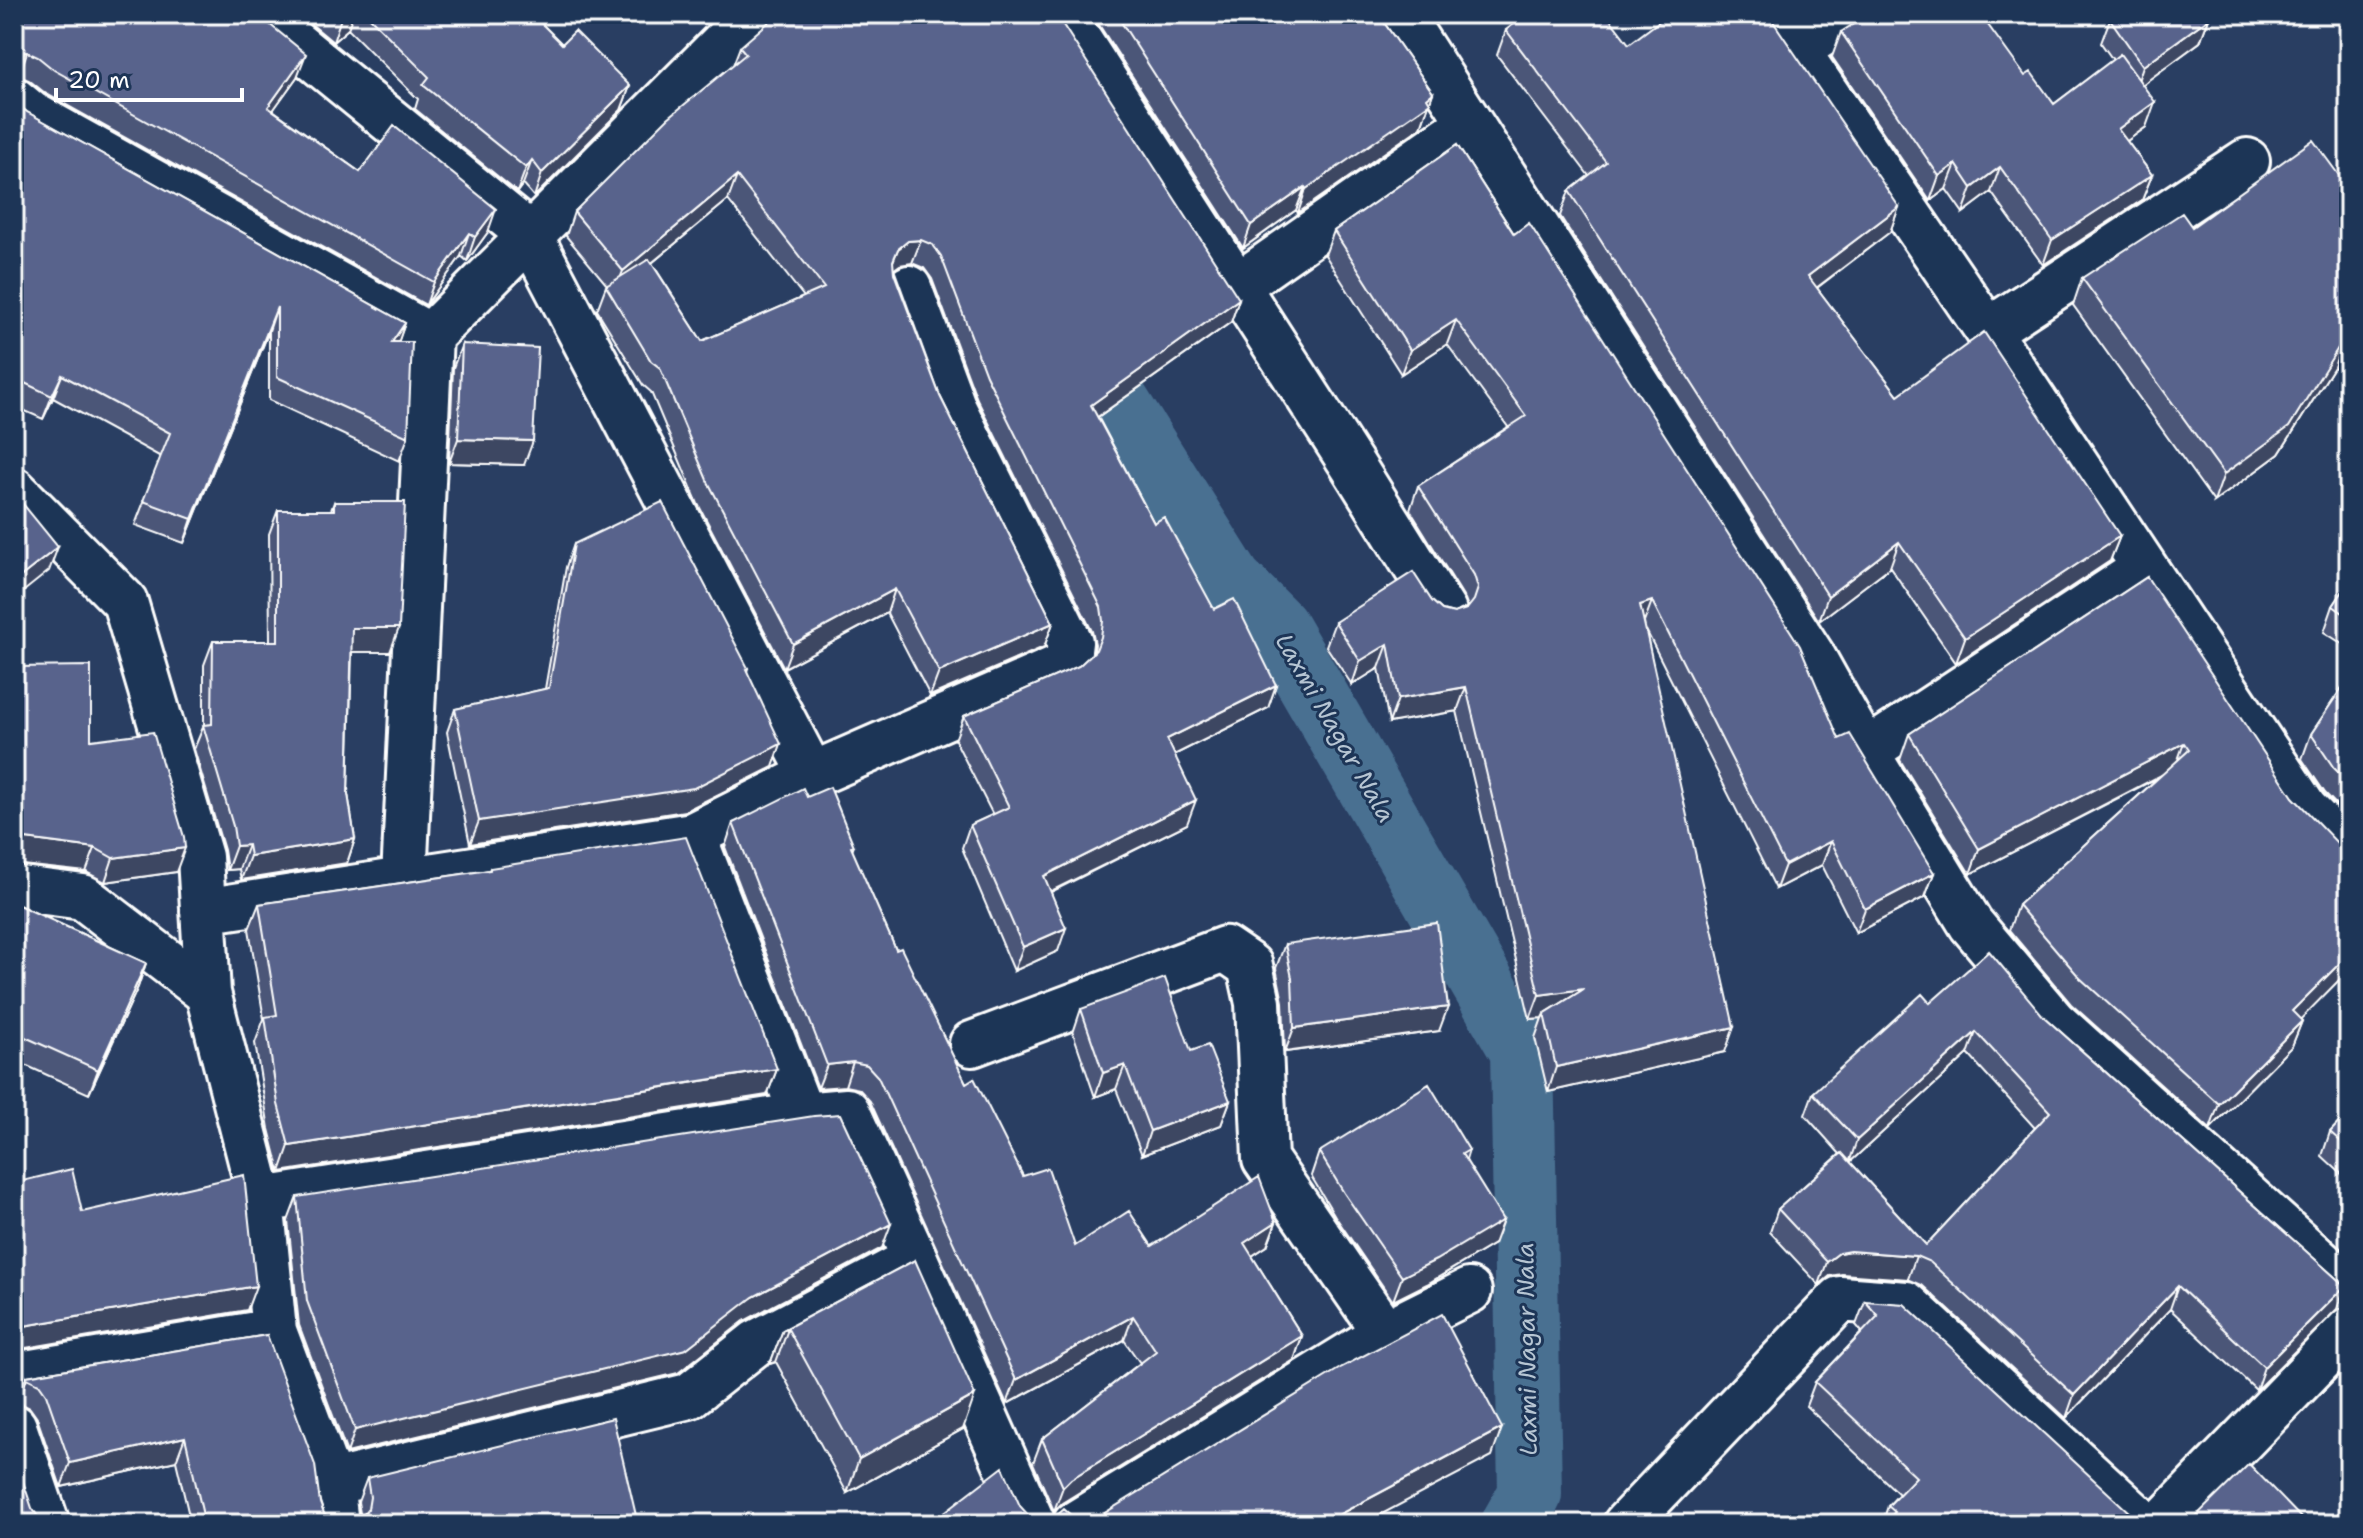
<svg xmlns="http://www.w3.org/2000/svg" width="2363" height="1538" viewBox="0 0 2363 1538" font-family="'Shantell Sans',sans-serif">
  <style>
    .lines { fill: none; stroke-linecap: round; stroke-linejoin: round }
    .canal { stroke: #496f91; stroke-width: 64 }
    .street-casing { stroke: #fff; stroke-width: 50 }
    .street { stroke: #1d3557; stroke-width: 44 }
    .wall { fill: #4c5678; stroke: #fff; stroke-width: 2; fill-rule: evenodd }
    .shaded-wall { fill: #3e4662; stroke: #fff; stroke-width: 2 }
    .building { fill: #58648c; stroke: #fff; stroke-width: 2 }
    .labels { text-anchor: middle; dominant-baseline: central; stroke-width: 6; stroke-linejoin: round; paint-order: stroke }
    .water-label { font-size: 24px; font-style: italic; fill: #b6c5d3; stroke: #1d3557 }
  </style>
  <rect width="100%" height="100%" fill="#293e62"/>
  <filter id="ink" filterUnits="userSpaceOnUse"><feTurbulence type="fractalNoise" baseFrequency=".0125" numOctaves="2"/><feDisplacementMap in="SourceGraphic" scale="16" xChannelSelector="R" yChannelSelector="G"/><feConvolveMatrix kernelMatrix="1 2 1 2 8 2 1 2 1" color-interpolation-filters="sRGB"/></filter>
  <g filter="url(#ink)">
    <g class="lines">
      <path class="canal" d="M 1072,330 L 1231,582 L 1277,628 L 1522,1051 L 1530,1494 L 1513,1524"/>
      <defs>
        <path id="street" d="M 259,14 L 529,234 L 812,775
          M 1062,14 L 1351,463 L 1444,612
          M 1400,14 L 1813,657 L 1866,752 L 1971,924 L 2053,1021 L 2349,1288
          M 1772,14 L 1988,331 L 2305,809 L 2349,854
          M 1797,50 L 1853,14
          M 14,100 L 31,114 L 430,336
          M 1237,286 L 1470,123
          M 1988,331 L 2247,161
          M 14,490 L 125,602 L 200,857 L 208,993 L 261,1200 L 274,1331 L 331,1483 L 336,1524
          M 1866,752 L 2145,568
          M 693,835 L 802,1115 L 847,1111 L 915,1259 L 1033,1524
          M 404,879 L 430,336 L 741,25 L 756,14
          M 14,888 L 83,897 L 208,993
          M 203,911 L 693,835 L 812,775 L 1060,667 L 1068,658 L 1070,642 L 954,409 L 909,288
          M 972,1044 L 1225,949 L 1250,966 L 1258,1003 L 1265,1159 L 1385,1333
          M 261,1200 L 802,1115
          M 14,1375 L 274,1331
          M 14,1427 L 47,1524
          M 331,1483 L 689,1396 L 756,1343 L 915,1259
          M 1075,1524 L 1385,1333 L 1469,1291
          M 1626,1524 L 1840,1299 L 1906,1304 L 2144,1524
          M 2161,1524 L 2349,1330"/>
      </defs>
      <use href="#street" class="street-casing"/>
      <use href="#street" class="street"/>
    </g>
    <path class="wall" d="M 14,14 L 297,77 L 273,110 L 360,172 L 488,232 L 467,261 L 461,256 L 426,305 L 45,93 L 29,80 L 19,76 Z
      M 299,14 L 532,14 L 562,44 L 630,86 L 621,110 L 534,197 L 523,184 L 517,192 L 415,109 L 418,99 L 348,29 L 333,42 Z
      M 1092,14 L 1378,14 L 1433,93 L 1421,127 L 1298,213 L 1296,210 L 1243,248 Z
      M 2209,18 L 2200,42 L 2142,84 L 2146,127 L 2127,141 L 2152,175 L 2142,200 L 2043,265 L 1991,192 L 1963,213 L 1946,189 L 1930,201 L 1832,57 L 1841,32 L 2025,76 L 2054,104 L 2113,60 L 2101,43 L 2110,19 Z
      M 1506,30 L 1629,44 L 1899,207 L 1890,232 L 1817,288 L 1898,395 L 2120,536 L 2110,561 L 1956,663 L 1890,567 L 1819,621 L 1560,216 L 1569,191 L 1589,176 L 1497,55 Z
      M 740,47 L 1239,299 L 1231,322 L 1098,417 L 1154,523 L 1214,609 L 1276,685 L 1268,708 L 1174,755 L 1187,824 L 1051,892 L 1058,951 L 1014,971 L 962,848 L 970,825 L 993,815 L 955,740 L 964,716 L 1079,666 L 1094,652 L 1095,644 L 1092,631 L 977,399 L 932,279 L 924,268 L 912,263 L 900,265 L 894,269 L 940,396 L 1053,623 L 1044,647 L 930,696 L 887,613 L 784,668 L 698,504 L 651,392 L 643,385 L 597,310 L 606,286 L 607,285 L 566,236 L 574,212 L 733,65 ZM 728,200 L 804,297 L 702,341 L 652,263 Z
      M 14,102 L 27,112 L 405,323 L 398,342 L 408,437 L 399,461 L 269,400 L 269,331 L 184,543 L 135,525 L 161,457 L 53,398 L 43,419 L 14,406 Z
      M 1457,145 L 1839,739 L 1934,873 L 1925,897 L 1856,933 L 1822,865 L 1776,889 L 1646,630 L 1725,1052 L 1548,1092 L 1535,1038 L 1542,1018 L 1530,1019 L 1457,711 L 1389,723 L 1379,668 L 1352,685 L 1326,646 L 1335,622 L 1432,601 L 1442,610 L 1454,613 L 1468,607 L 1465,599 L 1410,510 L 1418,486 L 1508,427 L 1447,344 L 1401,374 L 1325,255 L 1334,231 Z
      M 2349,189 L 2349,375 L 2334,367 L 2279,454 L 2214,502 L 2073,305 L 2082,278 L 2192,227 Z
      M 462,344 L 524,465 L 449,463 L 453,368 Z
      M 334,502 L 390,652 L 352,652 L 348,794 L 355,839 L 347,863 L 241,880 L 239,869 L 227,870 L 224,850 L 194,749 L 204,725 L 204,665 L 213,641 L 270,641 L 269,534 L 278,510 L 331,510 Z
      M 574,544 L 748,668 L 747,672 L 773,767 L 685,811 L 470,844 L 447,732 L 455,709 L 545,689 L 566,567 Z
      M 2147,577 L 2349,970 L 2300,1019 L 2302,1021 L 2292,1046 L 2210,1129 L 2071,1004 L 2009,930 L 2018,905 L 2159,777 L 1970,874 L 1900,760 L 1909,734 Z
      M 2349,582 L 2349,648 L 2324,632 L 2333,606 Z
      M 2349,677 L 2349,818 L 2325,793 L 2302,759 L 2311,734 Z
      M 91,740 L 176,872 L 105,882 L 86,872 L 17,863 Z
      M 807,797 L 854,846 L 852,851 L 896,950 L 966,1083 L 1023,1176 L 1075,1246 L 1152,1246 L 1276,1222 L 1267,1246 L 1252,1256 L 1302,1336 L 1294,1360 L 1062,1503 L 1054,1511 L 1033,1463 L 1042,1439 L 1140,1363 L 1124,1340 L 1007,1404 L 870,1101 L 859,1089 L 845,1086 L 818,1088 L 725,847 L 733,823 Z
      M 490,868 L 777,1069 L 767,1095 L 280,1172 L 269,1129 L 255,1043 L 264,1019 L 249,929 L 259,904 L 489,870 Z
      M 14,903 L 146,963 L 138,987 L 89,1094 L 14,1060 Z
      M 1285,944 L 1439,1031 L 1285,1052 L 1283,1002 L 1276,968 Z
      M 1930,1003 L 2044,1017 L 2345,1286 L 2337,1309 L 2256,1390 L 2170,1309 L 2066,1418 L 1922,1285 L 1908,1279 L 1842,1274 L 1830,1276 L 1819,1285 L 1770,1232 L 1778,1209 L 1840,1154 L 1805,1115 L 1813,1093 ZM 1968,1054 L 2035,1128 L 1926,1245 L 1850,1162 Z
      M 1081,1009 L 1191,1051 L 1230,1101 L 1221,1125 L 1142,1155 L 1116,1089 L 1095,1097 L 1073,1033 Z
      M 2349,1112 L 2349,1181 L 2322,1156 L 2330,1132 Z
      M 1469,1150 L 1466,1160 L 1494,1244 L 1427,1284 L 1393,1301 L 1335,1216 L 1311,1176 L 1319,1152 Z
      M 297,1197 L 882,1248 L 744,1321 L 678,1373 L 347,1453 L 299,1325 L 288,1221 Z
      M 915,1260 L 963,1429 L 847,1493 L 776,1362 L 770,1364 L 783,1330 Z
      M 1865,1301 L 2127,1524 L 1882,1524 L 1888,1506 L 1899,1494 L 1806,1406 L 1815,1382 L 1862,1332 L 1856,1325 Z
      M 267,1335 L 324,1514 L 334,1523 L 342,1524 L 191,1524 L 176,1461 L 61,1487 L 37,1418 L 30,1408 L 18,1402 L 27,1376 Z
      M 367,1478 L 638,1524 L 359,1520 L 361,1519 L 358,1502 Z"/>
    <path class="shaded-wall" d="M 346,14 L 353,14 L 348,29 L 333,42 L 341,18 Z
      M 2209,18 L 2200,42 L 2135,90 L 2143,66 Z
      M 27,52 L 19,76 L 14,76 L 14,53 Z
      M 306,54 L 297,77 L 259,130 L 268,107 Z
      M 630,86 L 621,110 L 534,197 L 542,173 Z
      M 1433,93 L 1421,127 L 1298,213 L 1306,189 Z
      M 2155,102 L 2146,127 L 2109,154 L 2118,129 Z
      M 532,160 L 523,184 L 517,192 L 526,168 Z
      M 1956,164 L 1946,189 L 1930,201 L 1939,176 Z
      M 2000,167 L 1991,192 L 1963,213 L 1972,188 Z
      M 2152,175 L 2142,200 L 2043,265 L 2052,240 Z
      M 737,176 L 728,200 L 614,294 L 623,271 Z
      M 1305,187 L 1296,210 L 1243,248 L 1251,225 Z
      M 1899,207 L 1890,232 L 1799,301 L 1808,276 Z
      M 496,209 L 488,232 L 467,261 L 475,237 Z
      M 469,233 L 461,256 L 426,305 L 434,282 Z
      M 921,240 L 912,263 L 900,265 L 889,273 L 884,285 L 898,249 L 908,241 Z
      M 1239,299 L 1231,322 L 1082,428 L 1091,405 Z
      M 277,307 L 269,331 L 184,543 L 192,519 Z
      M 1456,320 L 1447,344 L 1401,374 L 1410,350 Z
      M 405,323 L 397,346 L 392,342 Z
      M 2343,340 L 2334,367 L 2279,454 L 2214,502 L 2224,474 Z
      M 62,375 L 53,398 L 43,419 L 52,396 Z
      M 458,439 L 533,441 L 524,465 L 449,463 Z
      M 2120,536 L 2110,561 L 1956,663 L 1965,638 Z
      M 1899,542 L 1890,567 L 1819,621 L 1828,596 Z
      M 58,547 L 49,571 L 14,599 L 14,582 Z
      M 895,589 L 887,613 L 784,668 L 793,644 Z
      M 1652,601 L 1643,625 L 1640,605 Z
      M 1053,623 L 1044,647 L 930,696 L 939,672 Z
      M 352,628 L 399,628 L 390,652 L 343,652 Z
      M 1388,644 L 1379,668 L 1352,685 L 1360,661 Z
      M 1276,685 L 1268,708 L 1158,763 L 1167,739 Z
      M 1466,687 L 1457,711 L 1389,723 L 1398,699 Z
      M 2184,743 L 2175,768 L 1970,874 L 1979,849 Z
      M 781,744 L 773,767 L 685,811 L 470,844 L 479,821 Z
      M 1196,800 L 1187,824 L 1035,899 L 1044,876 Z
      M 26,839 L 95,848 L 86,872 L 14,864 L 14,841 Z
      M 355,839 L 347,863 L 241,880 L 250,856 Z
      M 1831,841 L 1822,865 L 1776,889 L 1785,865 Z
      M 248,845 L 239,869 L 227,870 L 236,846 Z
      M 185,848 L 176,872 L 105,882 L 113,858 Z
      M 1934,873 L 1925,897 L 1856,933 L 1865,909 Z
      M 1066,928 L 1058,951 L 1014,971 L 1023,947 Z
      M 2349,954 L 2349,970 L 2283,1037 L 2292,1011 Z
      M 146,963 L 138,987 L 89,1094 L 98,1070 Z
      M 1584,989 L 1544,1014 L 1542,1018 L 1530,1019 L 1539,995 Z
      M 1448,1007 L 1439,1031 L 1285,1052 L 1294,1028 Z
      M 2302,1021 L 2292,1046 L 2210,1129 L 2219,1104 Z
      M 1734,1027 L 1725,1052 L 1548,1092 L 1556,1067 Z
      M 1976,1032 L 1968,1054 L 1849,1163 L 1857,1140 Z
      M 853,1062 L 845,1086 L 818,1088 L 827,1065 Z
      M 1125,1065 L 1116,1089 L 1095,1097 L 1103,1073 Z
      M 777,1069 L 767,1095 L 280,1172 L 289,1146 Z
      M 1230,1101 L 1221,1125 L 1142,1155 L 1150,1131 Z
      M 1503,1220 L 1494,1244 L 1427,1284 L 1393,1301 L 1402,1277 Z
      M 1276,1222 L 1267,1246 L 1235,1267 L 1244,1243 Z
      M 891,1224 L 882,1248 L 744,1321 L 678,1373 L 347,1453 L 355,1430 L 753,1297 Z
      M 1850,1251 L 1916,1256 L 1908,1279 L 1842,1274 L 1830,1276 L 1819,1285 L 1827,1262 L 1839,1253 Z
      M 256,1286 L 247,1310 L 14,1350 L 14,1328 L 18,1327 Z
      M 2178,1286 L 2170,1309 L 2066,1418 L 2074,1395 Z
      M 2345,1286 L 2337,1309 L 2256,1390 L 2264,1367 Z
      M 1133,1316 L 1124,1340 L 1007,1404 L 1016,1380 Z
      M 788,1329 L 776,1362 L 770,1364 L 783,1330 Z
      M 1302,1336 L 1294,1360 L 1062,1503 L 1054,1511 L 1063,1487 L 1071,1479 Z
      M 27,1378 L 18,1402 L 14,1403 L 14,1380 Z
      M 975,1395 L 963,1429 L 847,1493 L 859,1459 Z
      M 1502,1428 L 1492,1456 L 1363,1524 L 1336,1524 L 1340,1514 Z
      M 185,1437 L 176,1461 L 61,1487 L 70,1463 Z
      M 2131,1514 L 2127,1524 L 2121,1524 Z
      M 39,1518 L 37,1524 L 16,1524 Z"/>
    <path class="building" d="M 14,14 L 257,14 L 306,54 L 268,107 L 360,172 L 394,126 L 496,209 L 475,237 L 469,233 L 434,282 L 54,70 L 38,57 L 27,52 L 14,53 Z
      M 366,14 L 532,14 L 562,44 L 575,31 L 630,86 L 542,173 L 532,160 L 526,168 L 423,85 L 429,77 Z
      M 778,14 L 1056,14 L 1239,299 L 1091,405 L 1154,523 L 1164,517 L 1214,609 L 1234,599 L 1276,685 L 1167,739 L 1196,800 L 1044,876 L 1066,928 L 1023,947 L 970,825 L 1009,807 L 964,716 L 1079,666 L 1096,650 L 1101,637 L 1103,621 L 1101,607 L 986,375 L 941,256 L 933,245 L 921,240 L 908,241 L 898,249 L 893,261 L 894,273 L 940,396 L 1053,623 L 939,672 L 895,589 L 793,644 L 707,480 L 660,368 L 651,361 L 606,286 L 649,259 L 702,341 L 824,288 L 737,176 L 623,271 L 574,212 L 668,118 L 746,54 L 740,47 Z
      M 1116,14 L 1378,14 L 1433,93 L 1427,98 L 1430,103 L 1306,189 L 1305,187 L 1251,225 Z
      M 1527,14 L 1606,14 L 1629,44 L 1669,14 L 1768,14 L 1899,207 L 1808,276 L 1898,395 L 1984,332 L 2120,536 L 1965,638 L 1899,542 L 1828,596 L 1569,191 L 1606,162 L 1506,30 Z
      M 1869,14 L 1980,14 L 2025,76 L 2031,72 L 2054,104 L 2120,54 L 2155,102 L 2118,129 L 2152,175 L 2052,240 L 2000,167 L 1972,188 L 1956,164 L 1939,176 L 1841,32 Z
      M 2117,14 L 2206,14 L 2209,18 L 2143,66 L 2110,19 Z
      M 14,102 L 27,112 L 405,323 L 392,342 L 412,342 L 408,437 L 277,377 L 277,307 L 192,519 L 143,501 L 170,433 L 62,375 L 52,396 L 14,378 Z
      M 2313,140 L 2349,189 L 2349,343 L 2343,340 L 2289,427 L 2224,474 L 2082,278 L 2182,213 L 2192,227 Z
      M 1457,145 L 1514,234 L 1529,223 L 1800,646 L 1839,739 L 1850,734 L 1934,873 L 1865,909 L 1831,841 L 1785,865 L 1652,601 L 1640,605 L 1734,1027 L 1556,1067 L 1544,1014 L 1584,989 L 1539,995 L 1466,687 L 1398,699 L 1388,644 L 1360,661 L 1335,622 L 1413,572 L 1432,601 L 1442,610 L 1454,613 L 1467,609 L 1474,600 L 1478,588 L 1474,575 L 1418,486 L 1526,416 L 1456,320 L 1410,350 L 1334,231 Z
      M 462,344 L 538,348 L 533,441 L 458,439 Z
      M 14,493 L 58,547 L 14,582 Z
      M 334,502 L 405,502 L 399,628 L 352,628 L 348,794 L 355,839 L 250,856 L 248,845 L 236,846 L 233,826 L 203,725 L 212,724 L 213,641 L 278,641 L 278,510 L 334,510 Z
      M 662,502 L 748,668 L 746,669 L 781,744 L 694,788 L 479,821 L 455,709 L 549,688 L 574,544 Z
      M 2147,577 L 2293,797 L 2340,846 L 2349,851 L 2349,954 L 2292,1011 L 2302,1021 L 2219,1104 L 2080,978 L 2018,905 L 2189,750 L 2184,743 L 1979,849 L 1909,734 Z
      M 2349,582 L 2349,617 L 2333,606 Z
      M 91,666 L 91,740 L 153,732 L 184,837 L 185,848 L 113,858 L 95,848 L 26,839 L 14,841 L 14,667 Z
      M 2349,677 L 2349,783 L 2334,768 L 2311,734 Z
      M 830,787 L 854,846 L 851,847 L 896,950 L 901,948 L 966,1083 L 974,1078 L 1023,1176 L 1048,1168 L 1075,1246 L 1129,1211 L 1152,1246 L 1259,1177 L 1276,1222 L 1244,1243 L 1302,1336 L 1071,1479 L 1063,1487 L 1042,1439 L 1156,1351 L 1133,1316 L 1016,1380 L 878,1077 L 867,1065 L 853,1062 L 827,1065 L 733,823 L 803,788 L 807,797 Z
      M 686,837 L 777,1069 L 289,1146 L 278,1104 L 265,1017 L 277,1015 L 259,904 L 490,870 L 490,868 Z
      M 14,903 L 146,963 L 98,1070 L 14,1032 Z
      M 1437,923 L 1448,1007 L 1294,1028 L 1292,978 L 1285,944 Z
      M 1989,951 L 2044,1017 L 2345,1286 L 2264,1367 L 2178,1286 L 2074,1395 L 1930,1262 L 1916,1256 L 1850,1251 L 1839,1253 L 1827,1262 L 1778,1209 L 1842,1153 L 1926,1245 L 2050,1112 L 1976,1032 L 1857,1140 L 1813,1093 L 1922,994 L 1930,1003 Z
      M 1165,978 L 1191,1051 L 1208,1045 L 1230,1101 L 1150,1131 L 1125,1065 L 1103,1073 L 1081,1009 Z
      M 1429,1084 L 1469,1150 L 1462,1154 L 1503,1220 L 1436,1260 L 1402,1277 L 1344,1193 L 1319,1152 Z
      M 2349,1112 L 2349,1149 L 2330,1132 Z
      M 840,1114 L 891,1224 L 753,1297 L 686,1349 L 355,1430 L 307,1301 L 297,1197 L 814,1116 Z
      M 72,1169 L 82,1212 L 244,1175 L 256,1286 L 18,1327 L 14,1328 L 14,1183 Z
      M 915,1260 L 975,1395 L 859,1459 L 788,1329 L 783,1330 Z
      M 1865,1301 L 1904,1304 L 2131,1514 L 2121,1524 L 1883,1524 L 1895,1512 L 1888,1506 L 1916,1477 L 1815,1382 L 1878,1316 Z
      M 1442,1314 L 1502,1428 L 1340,1514 L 1345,1524 L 929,1524 L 1003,1467 L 1020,1506 L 1029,1516 L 1040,1520 L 1053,1519 L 1064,1509 L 1074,1518 L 1087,1521 L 1098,1517 L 1342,1367 Z
      M 267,1335 L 315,1465 L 320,1503 L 324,1514 L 334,1523 L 342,1524 L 205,1524 L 185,1437 L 70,1463 L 46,1394 L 39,1384 L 27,1378 L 14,1380 L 14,1374 L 27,1376 Z
      M 613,1418 L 638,1524 L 349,1524 L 359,1520 L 368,1509 L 370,1497 L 367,1478 Z
      M 14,1455 L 32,1508 L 39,1518 L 16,1524 L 14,1524 Z
      M 2249,1464 L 2307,1524 L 2188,1524 Z"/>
  </g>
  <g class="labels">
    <g class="water-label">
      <text transform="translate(1335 728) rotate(60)">Laxmi Nagar Nala</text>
      <text transform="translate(1527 1349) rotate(-91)">Laxmi Nagar Nala</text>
    </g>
  </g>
  <rect width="2363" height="1538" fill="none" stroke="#1d3557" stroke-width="48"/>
  <rect x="24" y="24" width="2315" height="1490" fill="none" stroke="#fff" stroke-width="3" filter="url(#ink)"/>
  <path d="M56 88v12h186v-12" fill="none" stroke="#ffffff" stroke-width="4"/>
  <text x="68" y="88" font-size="24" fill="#ffffff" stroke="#1d3557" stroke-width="6" paint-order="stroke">20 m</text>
</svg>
